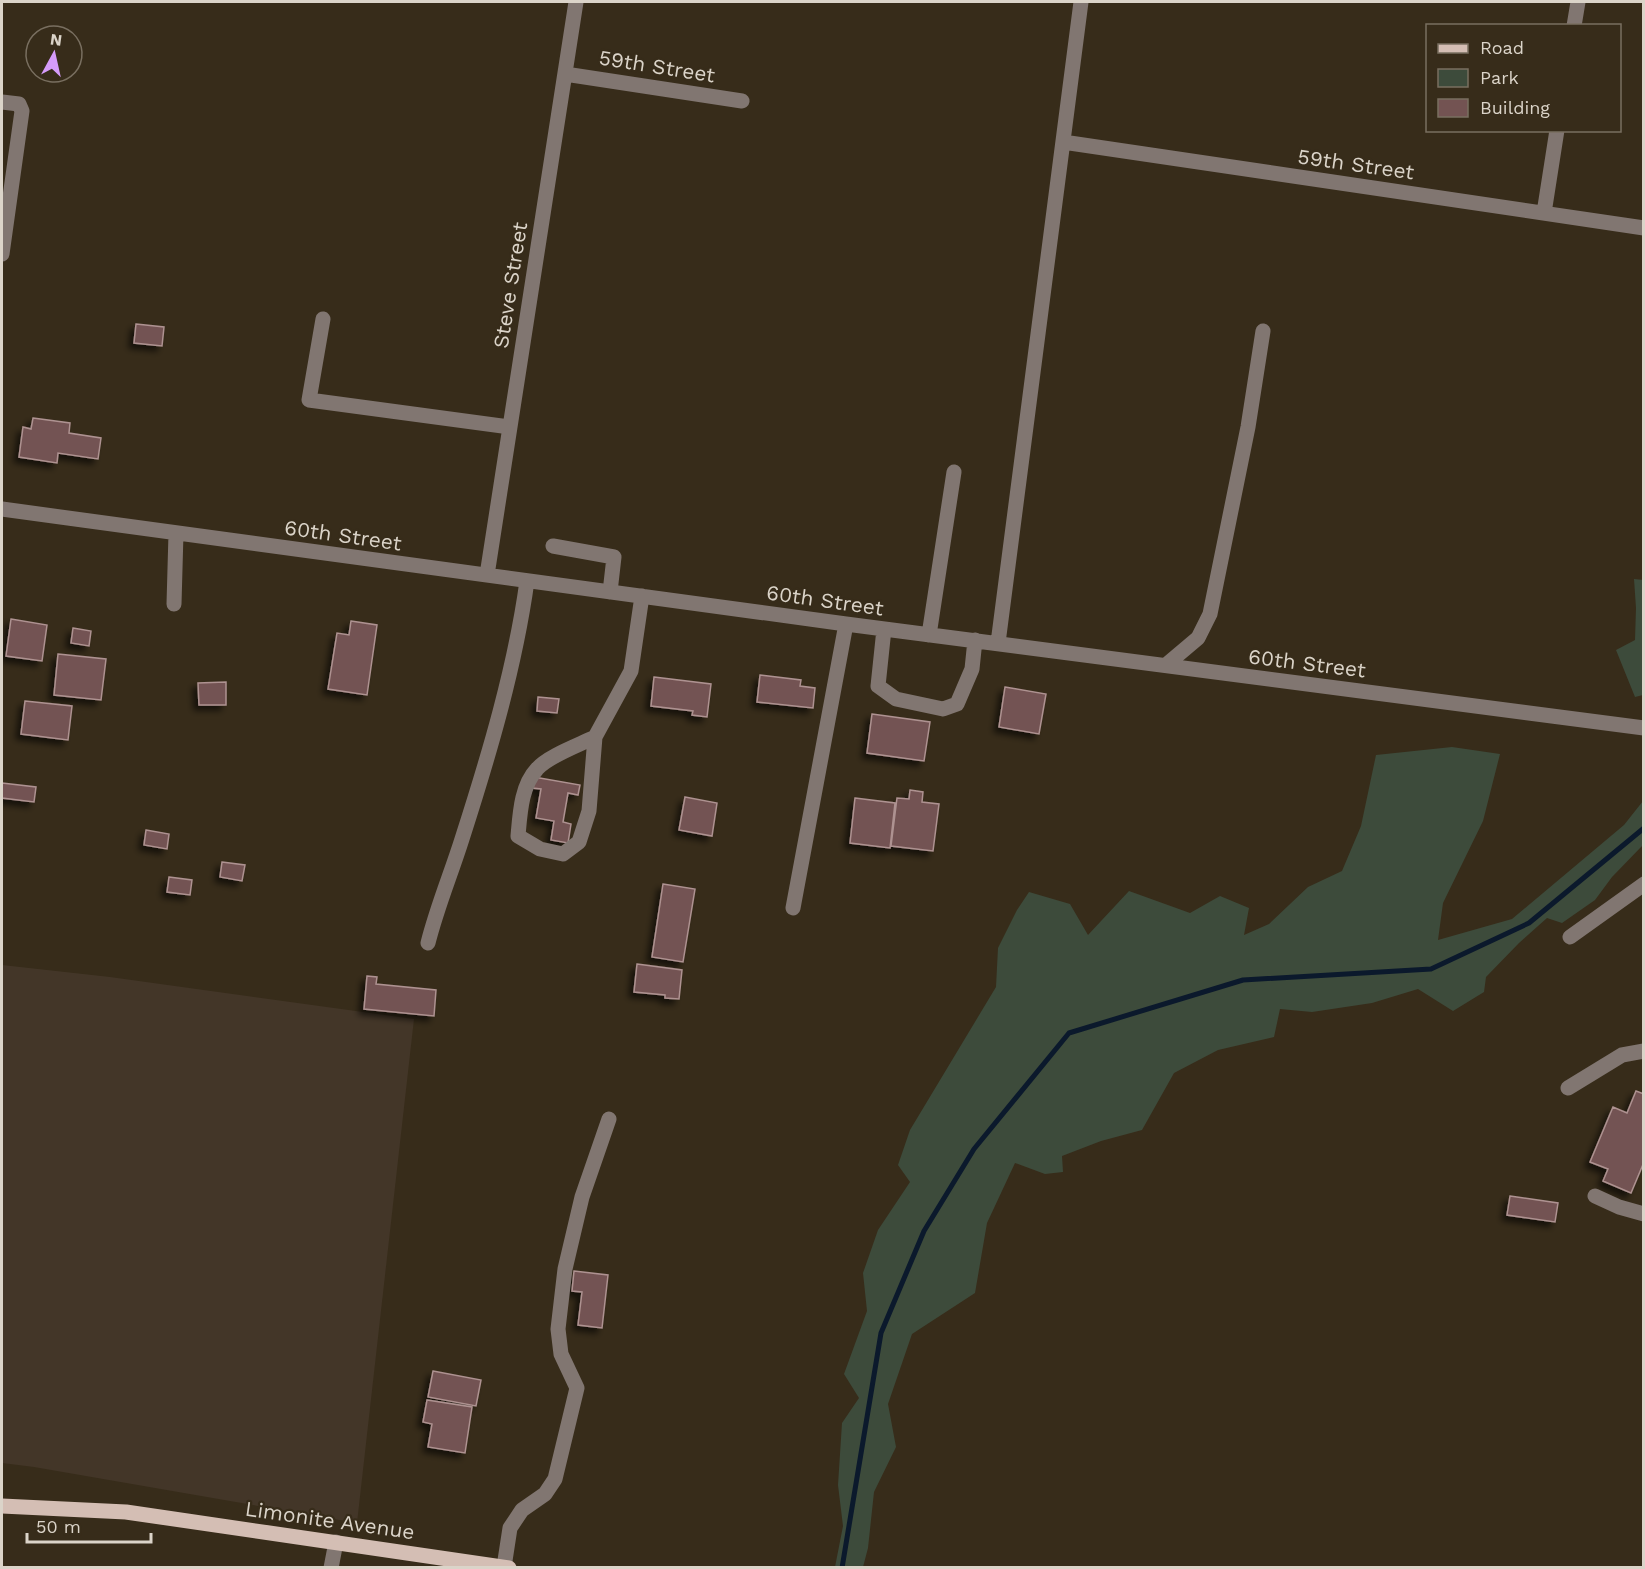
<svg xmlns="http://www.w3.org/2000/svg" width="1645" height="1569" viewBox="0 0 1645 1569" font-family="'Work Sans',sans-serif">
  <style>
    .commercial { fill: #433628 }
    .green { fill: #3d4b3b }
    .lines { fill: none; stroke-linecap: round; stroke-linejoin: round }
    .stream { stroke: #0b192c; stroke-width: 5 }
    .building { fill: #735352; stroke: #ae9291; stroke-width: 1.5; filter: url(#shadow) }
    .minor { stroke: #817671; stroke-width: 15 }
    .major { stroke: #d4beb4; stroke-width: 15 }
    .labels { text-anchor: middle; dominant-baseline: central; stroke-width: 4.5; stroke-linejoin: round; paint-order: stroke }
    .street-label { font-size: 21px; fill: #dbd4c9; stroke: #372c1a }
  </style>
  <defs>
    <filter id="shadow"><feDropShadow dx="-5" dy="5" stdDeviation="3" flood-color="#0009"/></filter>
  </defs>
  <rect width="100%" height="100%" fill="#372c1a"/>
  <path class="commercial" d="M 2,965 L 110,977 L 414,1019 L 357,1523 L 34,1467 L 2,1463 Z"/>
  <path class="green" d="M 1634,579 L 1644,580 L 1643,695 L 1635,697 L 1616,650 L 1635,640 L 1636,608 Z
    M 1452,747 L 1500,754 L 1483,821 L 1443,903 L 1438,940 L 1512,919 L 1624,825 L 1643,801 L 1643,845 L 1612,877 L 1595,900 L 1562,923 L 1547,918 L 1519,943 L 1486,977 L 1484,992 L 1453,1011 L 1418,989 L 1372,1003 L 1312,1012 L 1280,1009 L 1274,1037 L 1218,1050 L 1174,1073 L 1142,1130 L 1101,1141 L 1062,1156 L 1063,1172 L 1045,1174 L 1015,1163 L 987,1223 L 975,1293 L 912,1334 L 888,1404 L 896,1447 L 874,1492 L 868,1548 L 863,1567 L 835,1567 L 843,1526 L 838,1485 L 842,1423 L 859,1398 L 844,1374 L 867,1311 L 863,1273 L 878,1230 L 910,1182 L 898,1165 L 910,1130 L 996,987 L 998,948 L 1017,910 L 1029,892 L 1070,904 L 1088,935 L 1129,891 L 1190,913 L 1220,896 L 1249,908 L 1244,935 L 1269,924 L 1308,887 L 1342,871 L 1361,826 L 1376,755 Z"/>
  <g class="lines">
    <path class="stream" d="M 842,1568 L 881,1333 L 924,1231 L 974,1149 L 1069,1033 L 1243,980 L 1431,969 L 1529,923 L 1644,828"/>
  </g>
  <path class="building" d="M 136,324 L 164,327 L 162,346 L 134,343 Z
    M 33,418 L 70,423 L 69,433 L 101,438 L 98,459 L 58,453 L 57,463 L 19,457 L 23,427 L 31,429 Z
    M 11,619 L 47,625 L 42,661 L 6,656 Z
    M 351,621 L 377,625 L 367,695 L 328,689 L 337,633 L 349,635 Z
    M 73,628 L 91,631 L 89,646 L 71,643 Z
    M 58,654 L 106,659 L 101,700 L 54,695 Z
    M 760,675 L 801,680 L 800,686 L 815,688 L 813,708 L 757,702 Z
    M 654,677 L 711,684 L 707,717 L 692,715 L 693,711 L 651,706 Z
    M 226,682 L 226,705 L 199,705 L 198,683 Z
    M 1005,687 L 1046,694 L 1039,734 L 999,727 Z
    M 538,697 L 559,699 L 557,713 L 537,711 Z
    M 25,701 L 72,706 L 68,740 L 21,734 Z
    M 872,714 L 930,722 L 924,761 L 867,753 Z
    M 534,777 L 580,785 L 578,795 L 568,793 L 563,822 L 571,824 L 568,843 L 551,840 L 554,821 L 536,818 L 541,789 L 532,788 Z
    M 2,783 L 36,787 L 34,802 L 2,798 Z
    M 910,790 L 923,792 L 922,802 L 939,804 L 933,851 L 891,846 L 897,798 L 909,799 Z
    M 685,797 L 717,803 L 712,836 L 679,830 Z
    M 855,798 L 895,803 L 890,848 L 850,843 Z
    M 146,830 L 169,834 L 167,849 L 144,845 Z
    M 222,862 L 245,865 L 242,881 L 220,877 Z
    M 169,877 L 192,880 L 190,895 L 167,892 Z
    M 663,884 L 695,889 L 683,962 L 652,957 Z
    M 637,964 L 682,970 L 679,999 L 665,998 L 665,995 L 634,992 Z
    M 367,976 L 377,977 L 376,984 L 436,990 L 434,1016 L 364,1009 Z
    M 1636,1091 L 1644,1094 L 1644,1162 L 1631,1193 L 1603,1181 L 1608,1169 L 1590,1162 L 1613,1107 L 1627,1113 Z
    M 1510,1196 L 1558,1203 L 1555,1222 L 1507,1215 Z
    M 574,1271 L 608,1275 L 602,1328 L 578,1325 L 582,1292 L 572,1291 Z
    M 433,1371 L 481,1380 L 476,1406 L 428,1397 Z
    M 427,1400 L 472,1407 L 465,1453 L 428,1447 L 432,1424 L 423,1422 Z"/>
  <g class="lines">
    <path class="minor" d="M 1574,26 L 1578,2
      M 565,74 L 742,101
      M 2,102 L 19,104 L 22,111 L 2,254
      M 1063,142 L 1644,228
      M 1544,213 L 1557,130
      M 323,319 L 309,400 L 510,427
      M 2,509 L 846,624 L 1644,728
      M 553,546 L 614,557 L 610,592
      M 487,575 L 576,2
      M 174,604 L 176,533
      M 884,629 L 878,686 L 896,699 L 943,709 L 957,704 L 972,669 L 975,640
      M 929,635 L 954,472
      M 998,643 L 1081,2
      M 1166,665 L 1198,638 L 1210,614 L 1248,427 L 1263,331
      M 595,737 C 579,745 548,756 537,769 C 521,786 520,814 518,836 L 540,849 L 563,854 L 579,842 L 589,811 L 595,737 L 631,671 L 642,596
      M 793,908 L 846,624
      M 1570,937 L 1644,884
      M 428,943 C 437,907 451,874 462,839 C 489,755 515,668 527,581
      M 1568,1088 L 1622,1055 L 1644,1051
      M 1595,1196 L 1619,1207 L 1644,1214
      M 504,1567 L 510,1528 L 522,1510 L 545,1494 L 555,1479 L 577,1388 L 561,1354 L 558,1329 L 565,1269 L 582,1197 L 609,1119
      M 331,1568 L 336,1542"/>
    <path class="major" d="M 2,1506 L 126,1512 L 509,1568"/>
  </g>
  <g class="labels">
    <g class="street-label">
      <text transform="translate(657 66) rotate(9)">59th Street</text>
      <text transform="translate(1356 164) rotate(8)">59th Street</text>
      <text transform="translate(510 285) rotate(-81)">Steve Street</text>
      <text transform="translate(343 535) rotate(8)">60th Street</text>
      <text transform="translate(825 600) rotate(8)">60th Street</text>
      <text transform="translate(1307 663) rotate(7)">60th Street</text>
      <text transform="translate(330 1520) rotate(8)">Limonite Avenue</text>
    </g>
  </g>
  <rect width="1645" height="1569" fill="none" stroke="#dbd4c9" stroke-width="6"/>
  <rect x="1426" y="24" width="195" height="108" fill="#372c1a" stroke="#796f60" stroke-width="1.5"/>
  <rect x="1438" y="44" width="30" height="9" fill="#d4beb4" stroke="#796f60" stroke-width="1.5"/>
  <text x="1480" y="54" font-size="18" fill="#dbd4c9">Road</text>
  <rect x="1438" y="69" width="30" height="18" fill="#3d4b3b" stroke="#796f60" stroke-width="1.5"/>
  <text x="1480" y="84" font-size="18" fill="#dbd4c9">Park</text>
  <rect x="1438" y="99" width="30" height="18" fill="#735352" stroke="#796f60" stroke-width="1.5"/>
  <text x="1480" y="114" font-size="18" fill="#dbd4c9">Building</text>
  <g transform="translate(54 54) rotate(8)"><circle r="28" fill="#372c1a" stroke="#796f60" stroke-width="1.5"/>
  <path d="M0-4.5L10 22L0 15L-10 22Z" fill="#d59bfa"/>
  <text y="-9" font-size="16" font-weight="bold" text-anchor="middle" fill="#dbd4c9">N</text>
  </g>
  <path d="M27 1533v9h124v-9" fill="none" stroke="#dbd4c9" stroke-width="3"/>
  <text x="36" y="1533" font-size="18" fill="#dbd4c9" stroke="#372c1a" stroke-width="4.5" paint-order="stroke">50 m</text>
</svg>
